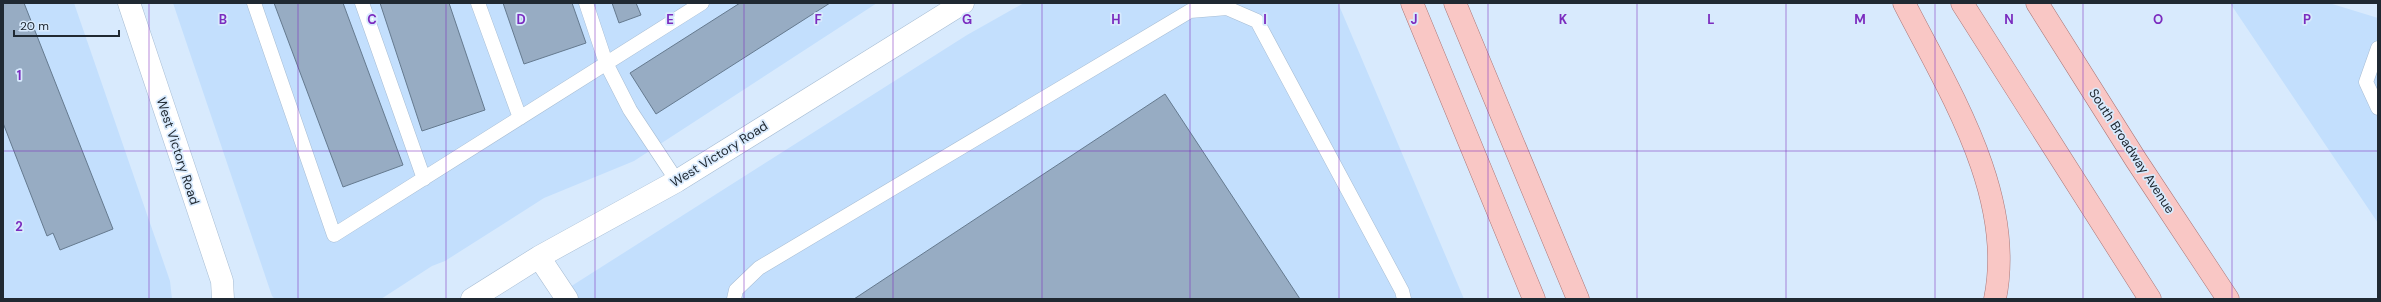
<svg xmlns="http://www.w3.org/2000/svg" width="2381" height="302" viewBox="0 0 2381 302" font-family="'DM Sans',sans-serif">
  <style>
    .built { fill: #c3dffd }
    .building { fill: #97acc3; stroke: #657a8f }
    .lines { fill: none; stroke-linecap: round; stroke-linejoin: round }
    .service-casing { stroke: #a7bdd4; stroke-width: 15 }
    .minor-casing { stroke: #a7bdd4; stroke-width: 23 }
    .tertiary-casing { stroke: #a7bdd4; stroke-width: 23 }
    .primary-casing { stroke: #aa7778; stroke-width: 23 }
    .service { stroke: #fff; stroke-width: 14 }
    .minor { stroke: #fff; stroke-width: 22 }
    .tertiary { stroke: #fff; stroke-width: 22 }
    .primary { stroke: #f9c7c5; stroke-width: 22 }
    .grid { fill: none; stroke: #7b2cbf; stroke-width: 1; stroke-opacity: 0.55 }
    .labels { text-anchor: middle; dominant-baseline: central; stroke-width: 3.5; stroke-linejoin: round; paint-order: stroke }
    .street-label { font-size: 13px; fill: #202932; stroke: #d8eafd }
    .grid-label { font-size: 13px; text-anchor: middle; font-weight: bold; fill: #7b2cbf; stroke: #d8eafd; stroke-width: 3.5; stroke-linejoin: round; paint-order: stroke }
  </style>
  <rect width="100%" height="100%" fill="#d8eafd"/>
  <path class="built" d="M 3,3 L 74,3 L 170,281 L 172,299 L 3,299 Z
    M 173,3 L 877,3 L 634,161 L 544,198 L 445,261 L 432,266 L 381,299 L 275,299 L 272,296 Z
    M 1024,3 L 1338,3 L 1464,299 L 551,299 L 967,35 Z
    M 2230,3 L 2329,3 L 2378,18 L 2378,223 Z"/>
  <path class="building" d="M 3,3 L 24,3 L 113,229 L 60,250 L 53,233 L 47,236 L 3,123 Z
    M 274,3 L 343,3 L 403,165 L 343,187 Z
    M 380,3 L 449,3 L 485,110 L 422,131 Z
    M 503,3 L 572,3 L 586,43 L 524,64 Z
    M 612,3 L 636,3 L 641,15 L 619,23 Z
    M 740,3 L 830,3 L 656,114 L 630,73 Z
    M 1165,94 L 1300,299 L 854,299 Z"/>
  <g class="lines">
    <defs>
      <path id="service" d="M 254,3 L 334,235 L 702,3
        M 362,3 L 424,179
        M 478,3 L 520,118
        M 586,3 L 606,63 L 630,110 L 677,181
        M 2378,48 L 2366,82 L 2378,108
        M 734,299 L 736,290 L 759,268 L 1190,11 L 1227,8 L 1257,21 L 1402,291 L 1404,299"/>
      <path id="minor" d="M 539,257 L 567,299
        M 472,299 L 539,257 L 677,181 L 963,3"/>
      <path id="tertiary" d="M 129,3 L 222,281 L 223,299"/>
      <path id="primary" d="M 1412,3 L 1534,299
        M 1455,3 L 1578,299
        M 1904,3 C 1949,91 2016,196 1995,299
        M 1962,3 L 2150,299
        M 2037,3 L 2136,160 L 2228,299"/>
    </defs>
    <use href="#service" class="service-casing"/>
    <use href="#minor" class="minor-casing"/>
    <use href="#tertiary" class="tertiary-casing"/>
    <use href="#primary" class="primary-casing"/>
    <use href="#service" class="service"/>
    <use href="#minor" class="minor"/>
    <use href="#tertiary" class="tertiary"/>
    <use href="#primary" class="primary"/>
  </g>
  <path class="grid" d="M 149,3 L 149,299M 298,3 L 298,299M 446,3 L 446,299M 595,3 L 595,299M 744,3 L 744,299M 893,3 L 893,299M 1042,3 L 1042,299M 1190,3 L 1190,299M 1339,3 L 1339,299M 1488,3 L 1488,299M 1637,3 L 1637,299M 1786,3 L 1786,299M 1935,3 L 1935,299M 2083,3 L 2083,299M 2232,3 L 2232,299M 3,151 L 2378,151"/>
  <g class="labels">
    <g class="street-label">
      <text transform="translate(178 151) rotate(72)">West Victory Road</text>
      <text transform="translate(2132 151) rotate(57)">South Broadway Avenue</text>
      <text transform="translate(719 154) rotate(-32)">West Victory Road</text>
    </g>
  </g>
  <g class="grid-label">
    <text x="223" y="24">B</text>
    <text x="372" y="24">C</text>
    <text x="521" y="24">D</text>
    <text x="670" y="24">E</text>
    <text x="818" y="24">F</text>
    <text x="967" y="24">G</text>
    <text x="1116" y="24">H</text>
    <text x="1265" y="24">I</text>
    <text x="1414" y="24">J</text>
    <text x="1563" y="24">K</text>
    <text x="1711" y="24">L</text>
    <text x="1860" y="24">M</text>
    <text x="2009" y="24">N</text>
    <text x="2158" y="24">O</text>
    <text x="2307" y="24">P</text>
    <text x="19" y="80">1</text>
    <text x="19" y="231">2</text>
  </g>
  <rect width="2381" height="302" fill="none" stroke="#202932" stroke-width="8"/>
  <path d="M14 30v6h105v-6" fill="none" stroke="#202932" stroke-width="2"/>
  <text x="20" y="30" font-size="12" fill="#202932" stroke="#d8eafd" stroke-width="3" paint-order="stroke">20 m</text>
</svg>
